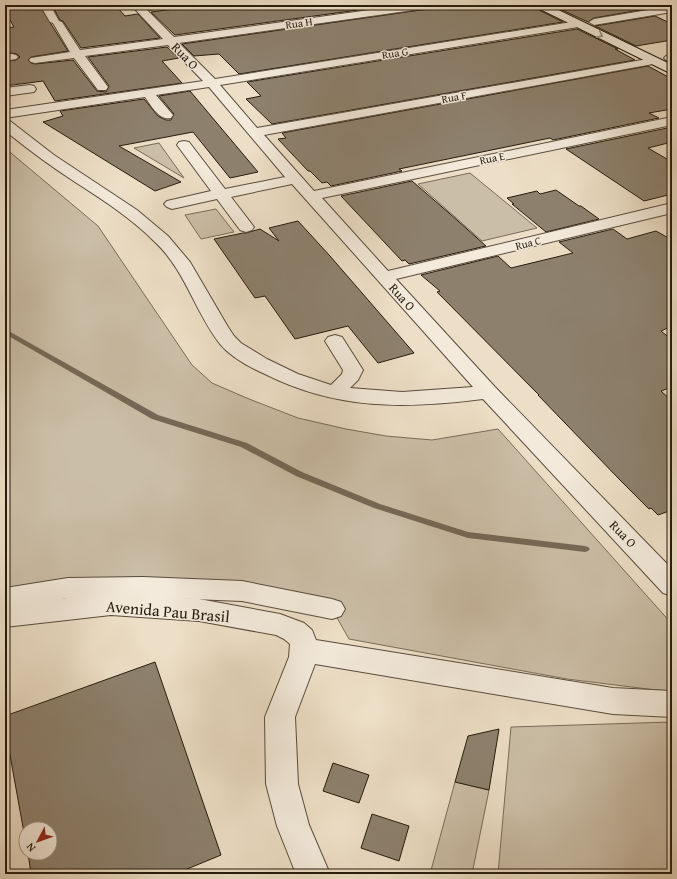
<svg xmlns="http://www.w3.org/2000/svg" width="677" height="879" viewBox="0 0 677 879" font-family="'Gentium Book Plus',serif">
  <style>
    .green { fill: #cbbea7; stroke: #786c5a }
    .lines { fill: none; stroke-linecap: round; stroke-linejoin: round }
    .stream { fill: #756857; fill-rule: evenodd }
    .building { fill: #8d816e; stroke: #261b0d }
    .pedestrian-casing { stroke: #584c3c; stroke-width: 2 }
    .minor-casing { stroke: #584c3c; stroke-width: 2 }
    .secondary-casing { stroke: #261b0d; stroke-width: 2 }
    .pedestrian { fill: #f3eadb; fill-rule: evenodd }
    .minor { fill: #f3eadb; fill-rule: evenodd }
    .secondary { fill: #f3eadb; fill-rule: evenodd }
    .oneway { stroke: #978d7e }
    .labels { text-anchor: middle; dominant-baseline: central; stroke-width: 3; stroke-linejoin: round; paint-order: stroke }
    .far-street-label { font-size: 11px; fill: #261b0d; stroke: #f3eadb }
    .street-label { font-size: 13px; fill: #261b0d; stroke: #f3eadb }
    .near-street-label { font-size: 16px; fill: #261b0d; stroke: #f3eadb }
  </style>
  <rect width="100%" height="100%" fill="#eddfc7"/>
  <filter id="stains"><feTurbulence type="fractalNoise" baseFrequency=".005" numOctaves="4"/><feColorMatrix values="0 0 0 0 .2 0 0 0 0 .09 0 0 0 0 .02 0 0 0 .5 -.17"/></filter>
  <radialGradient id="worn" r=".72"><stop offset=".6" stop-color="#630" stop-opacity="0"/><stop offset="1" stop-color="#630" stop-opacity=".3"/></radialGradient>
  <path class="green" d="M 159,143 L 184,178 L 134,148 Z
    M 5,148 L 98,226 L 192,365 L 212,383 L 249,399 L 298,418 L 346,429 L 386,436 L 432,440 L 498,429 L 672,624 L 672,692 L 567,679 L 349,639 L 332,609 L 242,591 L 5,598 Z
    M 470,173 L 537,228 L 482,241 L 418,184 Z
    M 216,209 L 234,232 L 201,239 L 185,215 Z
    M 672,722 L 672,874 L 498,874 L 511,727 Z
    M 455,782 L 489,790 L 472,874 L 430,874 Z"/>
  <g class="lines">
    <path class="stream" d="M 5,329 L 158,415 L 247,443 L 302,472 L 380,504 L 468,532 L 585,546 L 588,547 L 590,549 L 588,551 L 585,552 L 468,538 L 374,508 L 296,476 L 241,447 L 152,419 L 5,334 Z"/>
  </g>
  <path class="building" d="M 5,5 L 39,5 L 68,51 L 31,57 L 28,60 L 31,63 L 35,64 L 73,60 L 97,91 L 106,92 L 109,86 L 88,57 L 167,47 L 179,58 L 162,61 L 182,83 L 55,101 L 43,81 L 5,86 L 5,62 L 16,60 L 20,57 L 17,54 L 12,53 L 5,53 L 5,28 L 14,27 L 5,11 Z
    M 52,5 L 111,5 L 114,8 L 117,7 L 125,16 L 138,14 L 160,38 L 81,48 L 63,21 L 60,20 Z
    M 205,5 L 260,5 L 265,9 L 294,5 L 395,5 L 175,35 L 151,12 Z
    M 434,5 L 534,5 L 535,8 L 563,22 L 239,74 L 219,54 L 194,56 L 182,44 L 428,9 Z
    M 551,5 L 629,5 L 640,10 L 594,18 L 588,22 Z
    M 655,16 L 672,24 L 672,40 L 636,46 L 595,26 Z
    M 577,29 L 618,49 L 615,49 L 635,60 L 272,124 L 246,99 L 261,96 L 247,82 Z
    M 648,66 L 672,79 L 672,109 L 649,113 L 659,118 L 553,140 L 550,138 L 399,169 L 402,171 L 331,186 L 327,182 L 322,183 L 310,171 L 308,171 L 278,139 L 286,138 L 282,133 Z
    M 190,91 L 258,172 L 230,178 L 193,132 L 119,146 L 181,182 L 155,191 L 43,122 L 63,116 L 60,111 L 144,99 L 158,116 L 166,120 L 171,120 L 174,114 L 159,96 Z
    M 672,127 L 672,142 L 648,148 L 672,162 L 672,194 L 644,201 L 566,149 Z
    M 412,181 L 449,213 L 486,246 L 409,264 L 405,260 L 402,261 L 341,196 Z
    M 556,190 L 579,206 L 581,206 L 599,219 L 546,232 L 512,204 L 514,204 L 507,198 L 537,191 L 540,194 Z
    M 298,221 L 330,256 L 414,353 L 378,363 L 348,326 L 295,339 L 265,296 L 255,298 L 214,239 L 243,233 L 246,233 L 260,229 L 279,241 L 269,228 Z
    M 613,229 L 627,239 L 656,231 L 672,240 L 672,326 L 661,331 L 672,340 L 672,387 L 661,391 L 672,401 L 672,510 L 658,515 L 651,508 L 649,509 L 619,479 L 538,395 L 539,395 L 437,292 L 440,291 L 421,275 L 498,256 L 511,268 L 573,253 L 559,242 Z
    M 155,662 L 221,855 L 175,874 L 31,874 L 28,853 L 50,853 L 50,829 L 26,829 L 26,844 L 5,727 L 5,716 Z
    M 499,729 L 489,790 L 455,782 L 468,736 Z
    M 333,763 L 369,775 L 359,803 L 323,791 Z
    M 372,814 L 409,826 L 399,861 L 361,848 Z"/>
  <g class="lines">
    <defs>
      <path id="pedestrian" d="M 143,577 L 242,581 L 332,599 L 341,602 L 345,609 L 341,616 L 332,619 L 242,601 L 143,597 L 68,598 L 5,608 L 5,588 L 68,578 Z"/>
      <path id="minor" d="M 40,5 L 50,5 L 59,21 L 62,22 L 80,50 L 163,39 L 131,5 L 172,5 L 167,8 L 147,10 L 174,37 L 406,5 L 433,5 L 428,8 L 179,43 L 215,79 L 578,21 L 583,24 L 578,27 L 220,85 L 257,128 L 653,58 L 657,59 L 659,61 L 657,63 L 653,64 L 264,135 L 314,191 L 672,117 L 672,125 L 322,198 L 388,271 L 672,203 L 672,213 L 396,279 L 495,387 L 672,569 L 672,596 L 663,593 L 483,399 C 404,409 337,410 265,374 C 249,367 231,357 220,344 C 195,312 185,270 155,242 C 131,218 103,200 75,182 C 52,167 30,151 9,134 L 5,131 L 5,120 L 10,121 L 54,155 L 137,210 L 168,236 L 190,262 L 228,327 L 234,336 L 241,343 L 267,359 L 298,374 L 331,385 L 342,374 L 343,370 L 325,341 L 328,337 L 335,335 L 342,337 L 363,370 L 358,380 L 350,388 L 402,392 L 473,387 L 292,184 L 231,197 L 254,227 L 252,230 L 246,232 L 240,230 L 217,199 L 172,209 L 167,207 L 164,204 L 167,201 L 211,191 L 177,145 L 179,142 L 184,141 L 189,142 L 225,189 L 285,177 L 209,87 L 156,95 L 173,115 L 171,118 C 159,121 151,105 145,97 L 5,118 L 5,110 L 203,81 L 168,45 L 85,56 L 108,87 L 106,90 L 98,90 L 74,58 L 35,63 L 31,62 L 29,60 L 31,58 L 70,52 L 53,23 L 50,22 Z
        M 672,6 L 672,12 L 594,25 L 589,22 L 594,19 Z
        M 12,54 L 16,55 L 18,57 L 16,59 L 5,61 L 5,55 Z
        M 672,55 L 672,61 L 666,60 L 664,58 L 666,56 Z
        M 30,85 L 34,86 L 36,89 L 34,92 L 5,96 L 5,88 Z
        M 111,593 L 199,599 L 280,614 L 304,623 L 312,630 L 316,640 L 613,688 L 672,691 L 672,717 L 613,714 L 315,664 L 295,717 L 298,784 L 309,825 L 330,874 L 296,874 L 277,826 L 266,784 L 265,717 L 289,657 L 290,644 L 284,639 L 276,635 L 199,621 L 111,615 L 5,627 L 5,605 Z"/>
      <path id="secondary" d="M 535,5 L 548,5 L 672,65 L 672,74 L 536,7 Z"/>
    </defs>
    <use href="#pedestrian" class="pedestrian-casing"/>
    <use href="#minor" class="minor-casing"/>
    <use href="#secondary" class="secondary-casing"/>
    <use href="#pedestrian" class="pedestrian"/>
    <use href="#minor" class="minor"/>
    <use href="#secondary" class="secondary"/>
  </g>
  <defs><path id="oneway-chevron" d="M-2-3.5L2.5 0L-2 3.5" fill="none" stroke-width="1.6" stroke-linecap="round" stroke-linejoin="round"/></defs>
  <use class="oneway" href="#oneway-chevron" transform="translate(600 35) rotate(26)"/>
  <g class="labels">
    <g class="far-street-label">
      <text transform="translate(299 23) rotate(-8)">Rua H</text>
      <text transform="translate(395 53) rotate(-9)">Rua G</text>
      <text transform="translate(454 97) rotate(-10)">Rua F</text>
      <text transform="translate(492 158) rotate(-12)">Rua E</text>
      <text transform="translate(528 243) rotate(-14)">Rua C</text>
    </g>
    <g class="street-label">
      <text transform="translate(185 56) rotate(46)">Rua O</text>
      <text transform="translate(402 297) rotate(48)">Rua O</text>
      <text transform="translate(623 534) rotate(46)">Rua O</text>
    </g>
    <g class="near-street-label">
      <text transform="translate(168 611) rotate(5)">Avenida Pau Brasil</text>
    </g>
  </g>
  <rect width="677" height="879" fill="none" stroke="#eddfc7" stroke-width="20"/>
  <rect x="6" y="6" width="665" height="867" fill="none" stroke="#261b0d" stroke-width="2"/>
  <rect x="10" y="10" width="657" height="859" fill="none" stroke="#261b0d"/>
  <g transform="translate(38 841) rotate(229)"><circle r="19" fill="#f3eadb" stroke="#a19789"/>
  <path d="M0-3L7 15L0 10L-7 15Z" fill="#8f2418"/>
  <text y="-6" font-size="11" font-weight="bold" text-anchor="middle" fill="#261b0d">N</text>
  </g>
  <rect width="100%" height="100%" filter="url(#stains)"/>
  <rect width="100%" height="100%" fill="url(#worn)"/>
</svg>
